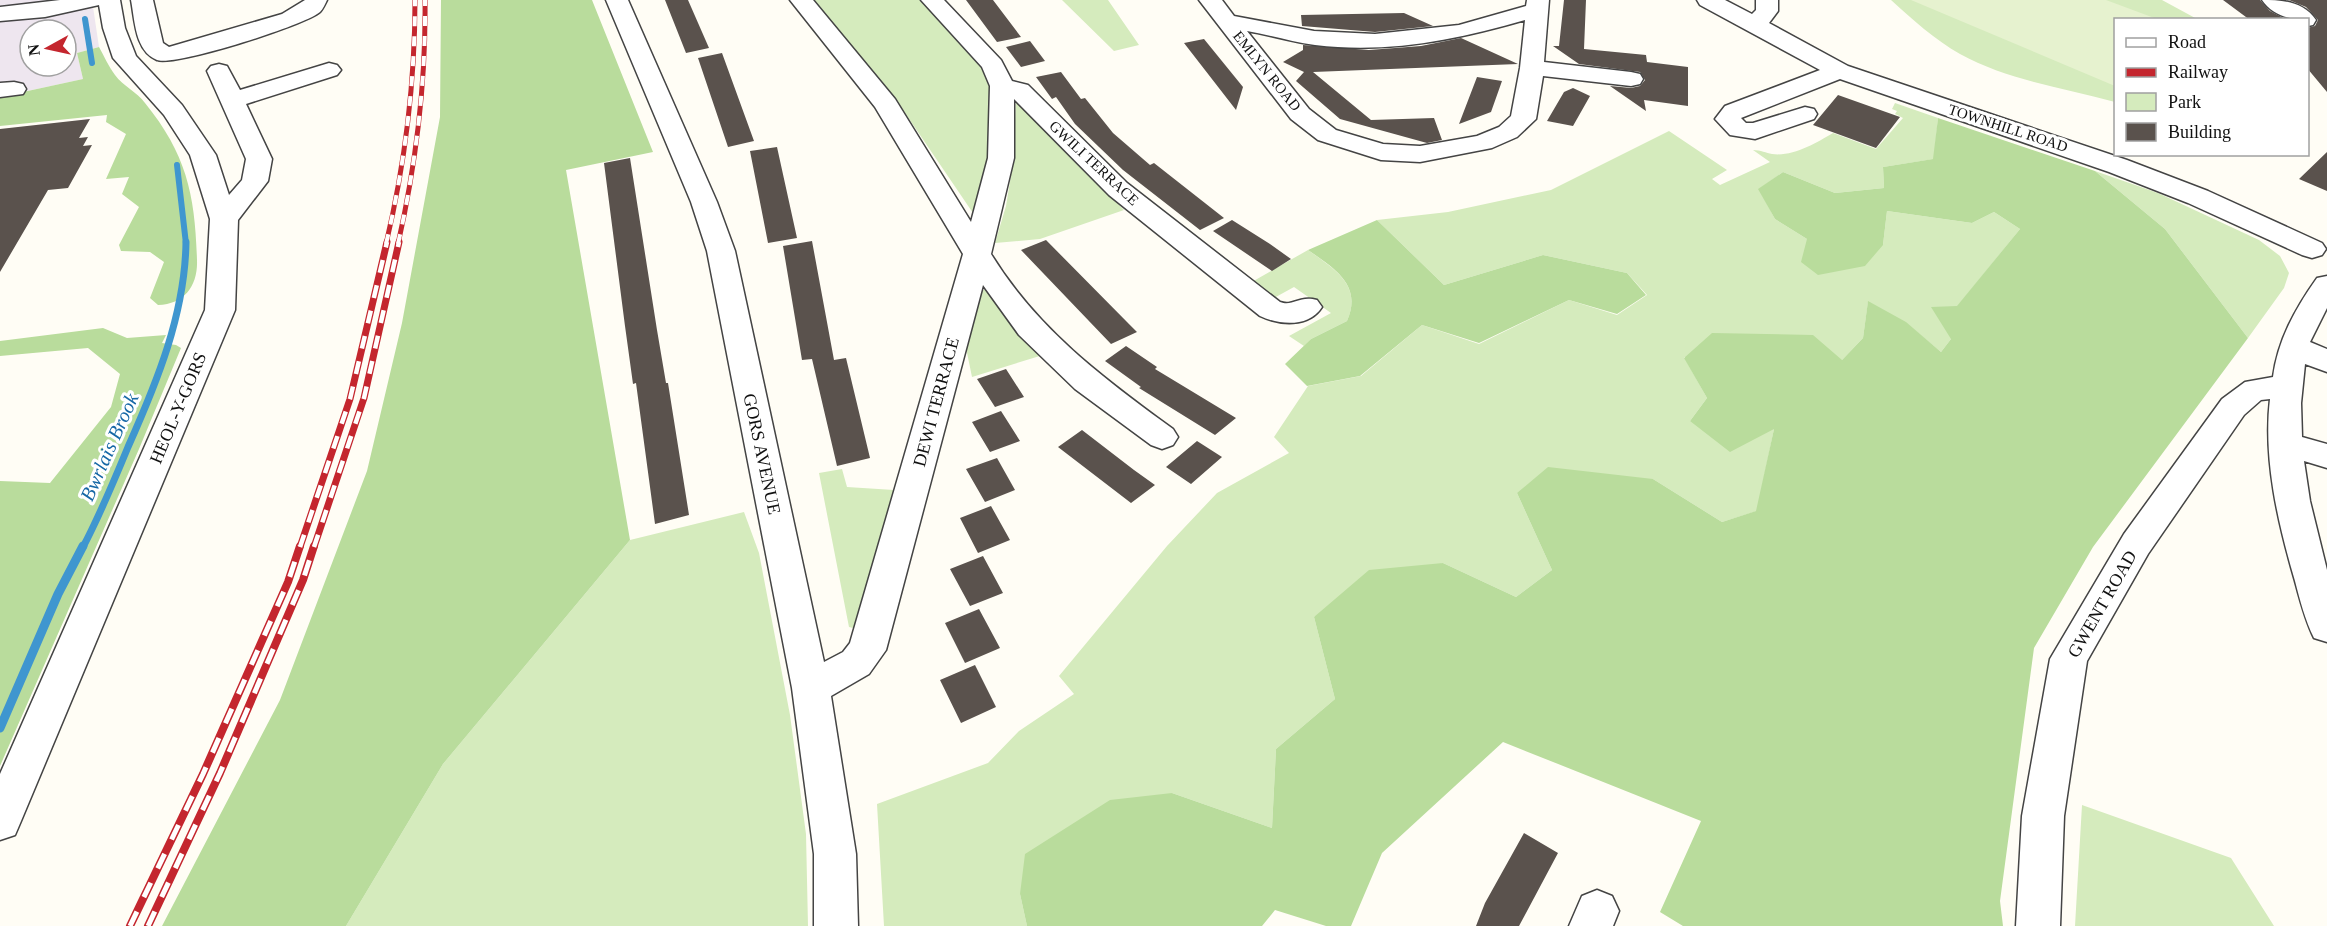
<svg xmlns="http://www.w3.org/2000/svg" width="2327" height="926" viewBox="0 0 2327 926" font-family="'Times New Roman',serif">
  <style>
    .industrial { fill: #eee6ef; fill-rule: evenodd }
    .green { fill: #d5ebbd }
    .forest { fill: #b9dc9c }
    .pitch { fill: #e6f2cf }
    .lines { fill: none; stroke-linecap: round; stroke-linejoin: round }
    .stream-far2 { stroke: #3f96cf; stroke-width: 6 }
    .stream-far1 { stroke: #3f96cf; stroke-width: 7 }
    .stream { stroke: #3f96cf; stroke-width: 9 }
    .building { fill: #5a524d }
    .minor-casing { stroke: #444; stroke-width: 3 }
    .minor { fill: #fff; fill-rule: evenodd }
    .rail-far2-casing { stroke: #c4262e; stroke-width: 5 }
    .rail-far1-casing { stroke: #c4262e; stroke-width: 7 }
    .rail-casing { stroke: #c4262e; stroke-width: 8 }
    .rail-far2 { stroke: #fff; stroke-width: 4; stroke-dasharray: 10; stroke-linecap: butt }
    .rail-far1 { stroke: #fff; stroke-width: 4.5; stroke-dasharray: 13; stroke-linecap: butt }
    .rail { stroke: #fff; stroke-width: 5; stroke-dasharray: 16; stroke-linecap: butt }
    .labels { text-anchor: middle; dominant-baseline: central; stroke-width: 6; stroke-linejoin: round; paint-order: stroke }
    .far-street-label { font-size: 15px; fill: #111; stroke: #fff }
    .street-label { font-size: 18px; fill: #111; stroke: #fff }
    .water-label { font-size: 20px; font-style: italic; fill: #1768a6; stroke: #fff }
  </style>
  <rect width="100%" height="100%" fill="#fffdf5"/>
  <path class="industrial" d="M 0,0 L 92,0 L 99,47 L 77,53 L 83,79 L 0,97 ZM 30,30 L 66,30 L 66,66 L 30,66 Z"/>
  <path class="green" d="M 813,0 L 922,0 C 941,20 977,51 988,76 C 1001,105 982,185 975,216 L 903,110 Z
    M 1062,0 L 1108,0 L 1139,45 L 1114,51 Z
    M 1891,0 L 2162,0 L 2197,19 L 2116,20 L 2115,102 C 2064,88 2007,80 1960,54 C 1935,40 1912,19 1891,0 Z
    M 1016,99 L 1124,210 L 1040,239 L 995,243 L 1006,206 L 1013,163 Z
    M 1895,103 L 1938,118 L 1934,159 L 1883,167 L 1884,188 L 1835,193 L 1783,172 L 1759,189 L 1775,219 L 1807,239 L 1883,245 L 1887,211 L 1972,223 L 1994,212 L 2020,229 L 1957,307 L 1951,339 L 1941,352 L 1906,323 L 1868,302 L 1863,338 L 1842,360 L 1684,357 L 1707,398 L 1690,421 L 1774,429 L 1757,511 L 1722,522 L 1653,479 L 1517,493 L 1552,570 L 1516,597 L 1443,563 L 1314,617 L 1335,699 L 1276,749 L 1272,828 L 1172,793 L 1020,894 L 1027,926 L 884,926 L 877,804 L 988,763 L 1019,731 L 1074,694 L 1059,676 L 1167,546 L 1217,493 L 1289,453 L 1274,437 L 1308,386 L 1361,376 L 1422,325 L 1479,344 L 1569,300 L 1617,315 L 1647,295 L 1627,273 L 1543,255 L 1444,285 L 1377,220 L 1448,212 L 1551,190 L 1669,131 L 1727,170 L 1712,179 L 1720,185 L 1770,162 L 1753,150 C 1761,150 1766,153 1772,154 C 1793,157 1816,143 1833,133 L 1876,149 L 1903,118 L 1895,114 L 1897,111 L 1892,109 Z
    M 2095,171 L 2158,193 L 2259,240 L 2280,256 L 2289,273 L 2284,288 L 2248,338 L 2165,229 Z
    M 1308,250 C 1334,269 1363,285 1347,321 L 1311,339 L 1304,346 L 1289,336 L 1331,313 L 1294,287 L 1274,298 L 1250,283 Z
    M 980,290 L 986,290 L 993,295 L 1043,355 L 972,377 L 965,343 Z
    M 842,469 L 847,487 L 894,490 L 861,630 L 849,627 L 819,473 Z
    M 744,512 L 759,553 L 790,715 L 806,834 L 808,926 L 346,926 L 443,764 L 630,540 Z
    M 2082,805 L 2231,858 L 2274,926 L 2075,926 Z"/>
  <path class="forest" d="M 441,0 L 592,0 L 653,152 L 566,170 L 630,540 L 443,764 L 346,926 L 162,926 L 280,700 L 367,471 L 402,323 L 440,117 Z
    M 99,47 C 104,56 109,67 115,75 C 123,86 137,92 145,103 C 187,155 195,195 197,260 C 198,285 185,304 158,305 L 150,298 L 164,262 L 150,252 L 121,251 L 119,245 L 139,207 L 122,194 L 129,177 L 106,179 L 126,134 L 106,122 L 107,115 L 0,126 L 0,97 L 83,79 L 77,53 Z
    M 1938,118 L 2095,171 L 2165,229 L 2248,338 L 2093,547 L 2034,648 L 2000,901 L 2003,926 L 1683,926 L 1660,912 L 1701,821 L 1503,742 L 1382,853 L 1351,926 L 1326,926 L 1275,910 L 1262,926 L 1027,926 L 1020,894 L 1025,854 L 1110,800 L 1172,793 L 1272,828 L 1276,749 L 1335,699 L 1314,617 L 1369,570 L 1443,563 L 1516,597 L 1552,570 L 1517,493 L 1548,467 L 1653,479 L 1722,522 L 1756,511 L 1774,429 L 1730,452 L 1690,421 L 1707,398 L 1684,358 L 1712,333 L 1813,335 L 1842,360 L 1863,338 L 1868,301 L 1906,322 L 1941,352 L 1951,339 L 1931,307 L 1957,306 L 2020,229 L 1994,212 L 1972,223 L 1887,211 L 1883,245 L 1865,266 L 1818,275 L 1801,262 L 1807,239 L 1775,219 L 1758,189 L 1783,172 L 1835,193 L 1884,188 L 1883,167 L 1933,159 Z
    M 1377,220 L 1444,285 L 1543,255 L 1627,273 L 1646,295 L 1617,314 L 1569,300 L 1479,343 L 1422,325 L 1360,376 L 1307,386 L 1285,364 L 1311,339 L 1347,321 C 1363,285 1334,268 1308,250 Z
    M 103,328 L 127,338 L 166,335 L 162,343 L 176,345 L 181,348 L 139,449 L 0,766 L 0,481 L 50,483 L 111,407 L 120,374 L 88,348 L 0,356 L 0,341 Z"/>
  <path class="pitch" d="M 1911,0 L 2106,0 L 2157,19 L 2116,20 L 2115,86 Z"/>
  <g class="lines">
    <path class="stream-far2" d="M 85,19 L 92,63
      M 177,165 L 186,244"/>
    <path class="stream-far1" d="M 83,547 C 100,515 114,481 128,447 C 157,382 185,314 186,242"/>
    <path class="stream" d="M 0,728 L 58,594 L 83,546"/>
  </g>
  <path class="building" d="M 665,0 L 688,0 L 709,48 L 686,53 Z
    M 966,0 L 993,0 L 1021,37 L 997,42 Z
    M 1564,0 L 1586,0 L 1584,49 L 1646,55 L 1647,62 L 1688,67 L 1688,106 L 1644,100 L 1646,111 L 1610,86 L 1631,88 L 1640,86 L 1645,80 L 1640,72 L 1579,64 L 1553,46 L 1559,46 Z
    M 2223,0 L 2260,0 L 2270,11 L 2287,20 L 2250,20 Z
    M 2289,0 L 2327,0 L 2327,92 L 2307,68 L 2307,28 L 2315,26 L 2318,20 L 2306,7 Z
    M 1404,13 L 1433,26 L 1375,32 L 1302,26 L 1301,15 Z
    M 1461,38 L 1518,64 L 1313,72 L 1371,120 L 1434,118 L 1442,140 L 1427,143 L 1340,119 L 1296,81 L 1304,72 L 1283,62 L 1303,50 L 1303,45 L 1369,50 L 1421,46 Z
    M 1204,39 L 1243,87 L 1236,110 L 1184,43 Z
    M 1030,41 L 1045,61 L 1021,67 L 1006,47 Z
    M 722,53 L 754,141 L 728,147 L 698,58 Z
    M 1061,72 L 1081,99 L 1085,98 L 1113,133 L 1150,165 L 1154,163 L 1224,218 L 1200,230 L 1123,170 L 1075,124 L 1056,97 L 1052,99 L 1036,77 Z
    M 1477,77 L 1502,81 L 1491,112 L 1459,124 Z
    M 1573,88 L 1590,96 L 1573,126 L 1547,121 L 1564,92 Z
    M 1838,95 L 1900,117 L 1876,148 L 1813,125 Z
    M 90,119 L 79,138 L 88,137 L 83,146 L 92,145 L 68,188 L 48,190 L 0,272 L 0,129 Z
    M 777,147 L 797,238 L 768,243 L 750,151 Z
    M 2327,152 L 2327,191 L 2299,179 Z
    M 630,158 L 657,330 L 666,383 L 668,383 L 689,515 L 655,524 L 636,383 L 633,384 L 625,326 L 604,163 Z
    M 1232,220 L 1270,244 L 1291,259 L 1272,271 L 1213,231 Z
    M 1046,240 L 1127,322 L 1137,332 L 1111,344 L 1021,250 Z
    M 812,241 L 834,360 L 846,358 L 870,458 L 837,466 L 812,359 L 802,360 L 783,246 Z
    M 1126,346 L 1157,367 L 1155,369 L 1236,418 L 1215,435 L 1139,388 L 1141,387 L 1105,361 Z
    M 1006,369 L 1024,397 L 995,407 L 977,379 Z
    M 1001,411 L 1020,441 L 990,452 L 972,422 Z
    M 1082,430 L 1134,470 L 1155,485 L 1131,503 L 1058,447 Z
    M 1197,441 L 1222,457 L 1191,484 L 1166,467 Z
    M 997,458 L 1015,490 L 985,502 L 966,469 Z
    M 991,506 L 1010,540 L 978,553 L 960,518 Z
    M 983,556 L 1003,593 L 970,606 L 950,569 Z
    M 979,609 L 1000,648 L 965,663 L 945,623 Z
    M 975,665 L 996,707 L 961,723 L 940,680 Z
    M 1524,833 L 1558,853 L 1519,926 L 1476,926 L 1485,903 Z"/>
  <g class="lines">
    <defs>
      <path id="minor" d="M 60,0 L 120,0 L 125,28 L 136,56 L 182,105 L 216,155 L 229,195 L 242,180 L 246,159 L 207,71 L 211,66 L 219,64 L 227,66 L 240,90 L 329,63 L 337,65 L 341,70 L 337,75 L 246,104 L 272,159 L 268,181 L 238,220 L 235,310 L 21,821 L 15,835 L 0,840 L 0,774 L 205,310 L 210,219 L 190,155 L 164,115 L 113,58 L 103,28 L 99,5 L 45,17 L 0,21 L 0,7 Z
        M 131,0 L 153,0 L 163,43 L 169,47 L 282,14 L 305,0 L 327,0 C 325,4 323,9 320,12 C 306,25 173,67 157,60 C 135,51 135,21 131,0 Z
        M 606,0 L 628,0 L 717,202 L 735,251 L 824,662 L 843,652 L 850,643 L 963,254 L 875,107 L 790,0 L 813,0 L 895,99 L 971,222 L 988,158 L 990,86 L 982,67 L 921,0 L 944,0 L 1001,60 L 1012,81 L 1028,85 L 1127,183 L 1280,302 C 1293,307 1299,295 1317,300 L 1322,307 C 1309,328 1279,325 1260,316 L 1109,195 L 1014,99 L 1014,158 L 991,254 C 1037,329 1103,378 1173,429 L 1178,437 L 1173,445 L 1162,449 L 1151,445 L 1075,389 L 1019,335 L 983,285 L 886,650 L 869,674 L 831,696 L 856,854 L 858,926 L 814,926 L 814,854 L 792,688 L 707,251 L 691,202 Z
        M 1199,0 L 1222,0 L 1234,16 L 1314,31 L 1375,34 L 1459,25 L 1526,6 L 1527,0 L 1549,0 L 1544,62 L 1631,72 L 1640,74 L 1643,79 L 1640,84 L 1631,86 L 1543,76 L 1536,119 L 1517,137 L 1492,148 L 1420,162 L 1381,160 L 1318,140 L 1291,119 ZM 1525,20 L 1520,68 L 1511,116 L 1499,127 L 1477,136 L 1420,146 L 1383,144 L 1336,130 L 1309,109 L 1247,31 C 1270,35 1292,42 1315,45 C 1387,54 1456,40 1525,20 Z
        M 1697,0 L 1725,0 L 1752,14 L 1756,10 L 1756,0 L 1778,0 L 1778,11 L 1769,23 L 1848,66 L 2127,160 L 2208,191 L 2322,243 L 2326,249 L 2322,255 L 2312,258 L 2302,255 L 2188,203 L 2109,172 L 1840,79 L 1741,118 L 1746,123 L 1753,123 L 1805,107 L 1814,109 L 1817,114 L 1814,119 L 1755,139 L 1730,135 L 1715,119 L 1725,106 L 1820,70 L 1700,5 Z
        M 2262,0 C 2282,0 2303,1 2316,20 L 2313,25 L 2308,26 L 2308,20 C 2290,20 2272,15 2262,0 Z
        M 14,82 L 23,84 L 26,89 L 23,94 L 0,97 L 0,83 Z
        M 2327,276 L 2327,308 L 2310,342 L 2327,349 L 2327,372 L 2305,364 L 2301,403 L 2302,437 L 2327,444 L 2327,468 L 2304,461 L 2310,501 L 2327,570 L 2327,642 L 2314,638 C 2305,620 2300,600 2295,581 C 2278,523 2263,459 2270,399 L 2261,400 L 2244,415 L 2148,554 L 2087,661 L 2064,816 L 2060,926 L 2016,926 L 2022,816 L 2050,659 L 2124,534 L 2222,399 L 2245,382 L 2273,377 C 2278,340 2295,309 2317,278 Z
        M 1597,890 L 1612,896 L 1619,911 L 1613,926 L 1569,926 L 1582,896 Z"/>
    </defs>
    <use href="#minor" class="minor-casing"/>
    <use href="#minor" class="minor"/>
    <defs>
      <path id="rail-far2" d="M 386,244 C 405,164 415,81 415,0
        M 398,244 C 416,164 426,81 425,0"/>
      <path id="rail-far1" d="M 300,547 L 350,399 L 387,242
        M 314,547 L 364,398 L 399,242"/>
      <path id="rail" d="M 130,926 L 203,774 L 288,582 L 300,546
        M 148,926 L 220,773 L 303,580 L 314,546"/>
    </defs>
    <use href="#rail-far2" class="rail-far2-casing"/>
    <use href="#rail-far1" class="rail-far1-casing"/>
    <use href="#rail" class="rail-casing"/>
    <use href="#rail-far2" class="rail-far2"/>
    <use href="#rail-far1" class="rail-far1"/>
    <use href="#rail" class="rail"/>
  </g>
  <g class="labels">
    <g class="far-street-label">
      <text transform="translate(1267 71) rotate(51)">EMLYN ROAD</text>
      <text transform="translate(2008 128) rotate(18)">TOWNHILL ROAD</text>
      <text transform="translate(1094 163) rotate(43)">GWILI TERRACE</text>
    </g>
    <g class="street-label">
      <text transform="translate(936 402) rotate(-75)">DEWI TERRACE</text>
      <text transform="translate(178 408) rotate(-67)">HEOL-Y-GORS</text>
      <text transform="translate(762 454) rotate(78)">GORS AVENUE</text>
      <text transform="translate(2102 604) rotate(-60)">GWENT ROAD</text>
    </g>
    <g class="water-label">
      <text transform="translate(109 447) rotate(-66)">Bwrlais Brook</text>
    </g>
  </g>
  <rect x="2114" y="18" width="195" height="138" fill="#ffffff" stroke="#a0a0a0" stroke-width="1.5"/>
  <rect x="2126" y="38" width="30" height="9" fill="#ffffff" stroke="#a0a0a0" stroke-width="1.5"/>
  <text x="2168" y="48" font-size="18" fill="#111111">Road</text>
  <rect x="2126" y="68" width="30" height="9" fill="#c4262e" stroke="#a0a0a0" stroke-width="1.5"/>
  <text x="2168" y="78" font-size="18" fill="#111111">Railway</text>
  <rect x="2126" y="93" width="30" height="18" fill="#d5ebbd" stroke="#a0a0a0" stroke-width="1.5"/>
  <text x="2168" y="108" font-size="18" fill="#111111">Park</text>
  <rect x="2126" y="123" width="30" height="18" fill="#5a524d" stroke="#a0a0a0" stroke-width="1.5"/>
  <text x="2168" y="138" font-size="18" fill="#111111">Building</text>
  <g transform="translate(48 48) rotate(262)"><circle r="28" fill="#ffffff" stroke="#a0a0a0" stroke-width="1.5"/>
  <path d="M0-4.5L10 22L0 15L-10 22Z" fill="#c4262e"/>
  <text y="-9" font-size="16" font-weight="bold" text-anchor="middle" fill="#111111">N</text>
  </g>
</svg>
